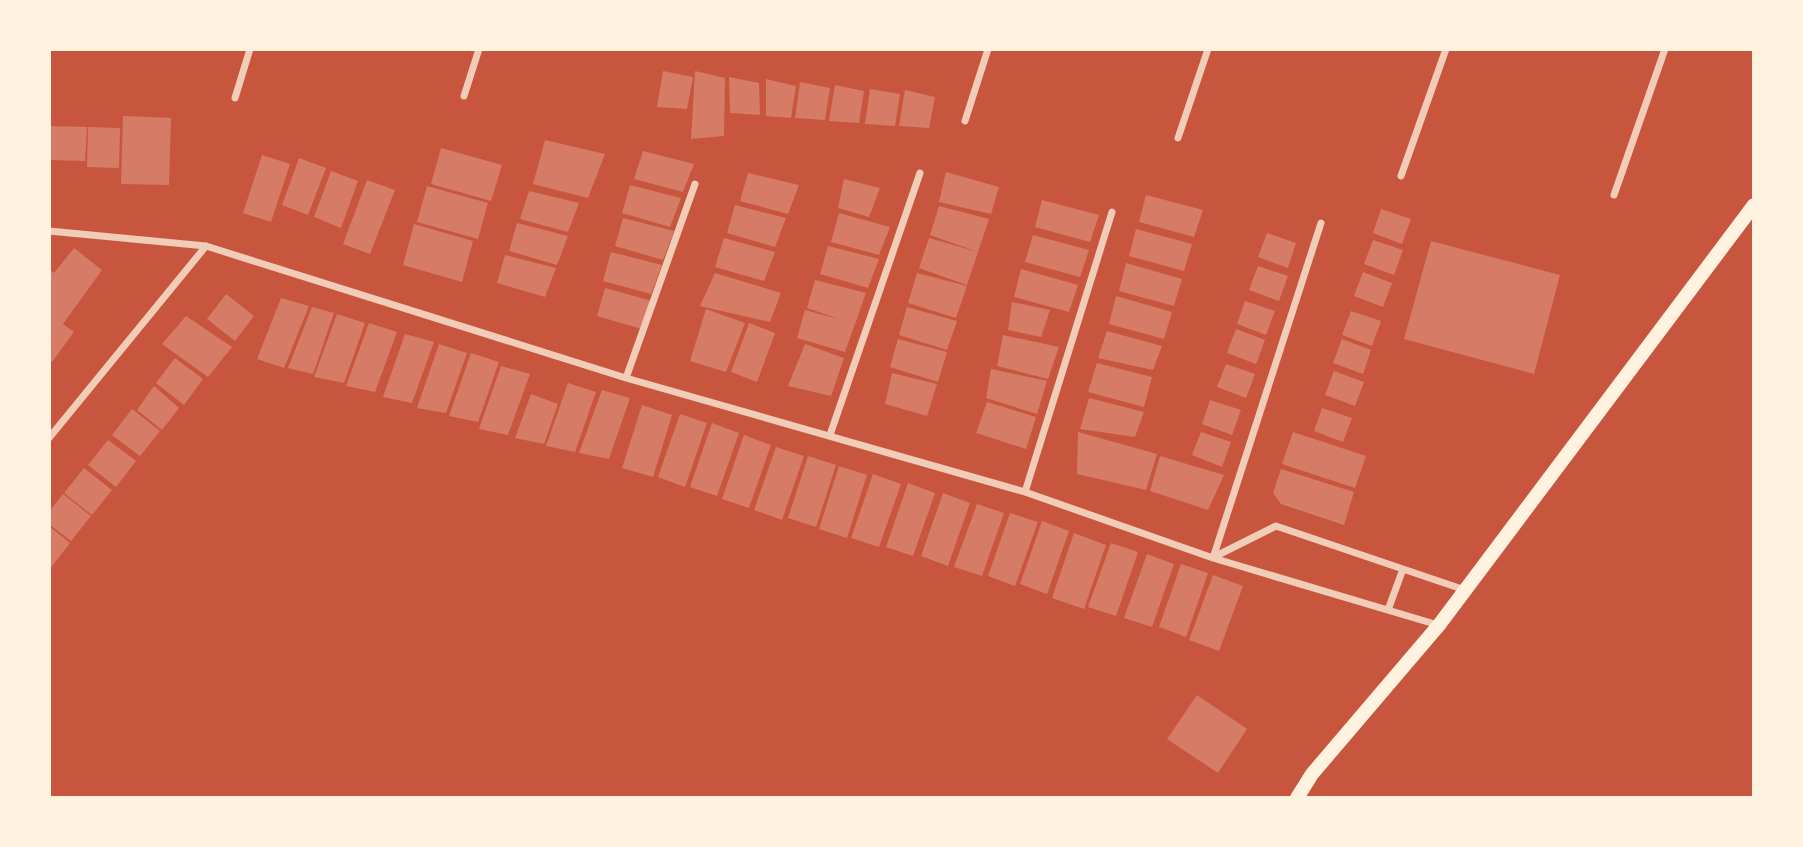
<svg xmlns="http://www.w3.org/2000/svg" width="1803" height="847" viewBox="0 0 1803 847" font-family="Quicksand,sans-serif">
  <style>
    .building { fill: #d67c66 }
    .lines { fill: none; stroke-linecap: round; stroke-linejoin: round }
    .minor { stroke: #f1ccb7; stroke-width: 7 }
    .secondary { stroke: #fff3e0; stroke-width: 14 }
  </style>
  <rect width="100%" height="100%" fill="#c8553d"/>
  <path class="building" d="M 663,71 L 693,77 L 687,109 L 657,107 Z
    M 695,71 L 725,78 L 724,136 L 691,139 Z
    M 729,77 L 759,83 L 760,115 L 730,113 Z
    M 766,79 L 796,86 L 791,118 L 766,116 Z
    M 800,82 L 830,88 L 825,120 L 795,118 Z
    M 835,85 L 864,91 L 859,123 L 829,121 Z
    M 870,89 L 900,94 L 895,126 L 865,124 Z
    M 905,90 L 935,97 L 929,128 L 899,126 Z
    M 123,116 L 171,118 L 169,185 L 121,184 Z
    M 49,126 L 87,127 L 85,161 L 49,160 Z
    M 88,127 L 120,128 L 119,168 L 87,167 Z
    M 545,140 L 605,154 L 588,198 L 533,184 Z
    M 441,148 L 502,165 L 491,201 L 431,184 Z
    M 643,151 L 694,164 L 683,192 L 634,179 Z
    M 262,155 L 290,164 L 271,222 L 243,213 Z
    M 299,158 L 326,168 L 308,215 L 282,205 Z
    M 331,171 L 358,181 L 341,228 L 314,217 Z
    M 946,172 L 999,187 L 991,214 L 939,202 Z
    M 748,173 L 799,185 L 788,214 L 740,201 Z
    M 844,179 L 880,188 L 869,217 L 838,208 Z
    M 367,180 L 395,190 L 370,254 L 343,244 Z
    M 630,185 L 681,198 L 670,227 L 622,213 Z
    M 427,186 L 488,203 L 478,239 L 417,222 Z
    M 529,191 L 579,203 L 568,232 L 520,219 Z
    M 1146,195 L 1203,210 L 1194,237 L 1139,222 Z
    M 1042,200 L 1099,215 L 1090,242 L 1035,227 Z
    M 735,205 L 786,218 L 775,247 L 727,233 Z
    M 939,206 L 989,219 L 978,252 L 930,235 Z
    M 1381,209 L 1411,219 L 1402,244 L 1373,233 Z
    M 839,213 L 890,227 L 879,255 L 831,242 Z
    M 623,218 L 674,231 L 663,260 L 615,246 Z
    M 517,223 L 568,236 L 557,265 L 509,251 Z
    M 414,224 L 473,241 L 462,282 L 403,265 Z
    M 1136,229 L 1192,244 L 1184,271 L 1129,256 Z
    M 1267,233 L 1296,243 L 1288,268 L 1258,257 Z
    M 1033,235 L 1089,250 L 1080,277 L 1025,262 Z
    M 724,238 L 775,252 L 764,281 L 715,267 Z
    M 929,238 L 978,252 L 967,285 L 919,268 Z
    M 1373,240 L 1403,250 L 1394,275 L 1364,264 Z
    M 1431,241 L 1560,275 L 1534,374 L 1404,339 Z
    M 828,246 L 879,259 L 868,288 L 820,274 Z
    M 74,248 L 102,270 L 63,324 L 74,332 L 52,362 L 49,359 L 49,269 L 54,273 Z
    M 611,252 L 662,265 L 651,294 L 603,281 Z
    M 505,255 L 556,268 L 545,297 L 497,283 Z
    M 1126,263 L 1182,279 L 1174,306 L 1119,291 Z
    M 1258,266 L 1288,276 L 1279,301 L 1249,290 Z
    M 1021,269 L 1078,285 L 1069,312 L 1014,297 Z
    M 1363,272 L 1392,283 L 1383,307 L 1354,296 Z
    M 715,273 L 781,293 L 770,322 L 700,306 Z
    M 917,273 L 967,286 L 956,318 L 908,303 Z
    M 815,280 L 866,293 L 845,352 L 797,338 L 805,310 L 839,319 L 807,308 Z
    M 605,288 L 656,302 L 645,330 L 597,316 Z
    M 226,294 L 254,316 L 235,341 L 207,319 Z
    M 1116,296 L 1172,312 L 1164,339 L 1109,324 Z
    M 281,298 L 309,306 L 284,368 L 257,359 Z
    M 1245,301 L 1275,311 L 1266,335 L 1237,324 Z
    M 1012,302 L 1050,310 L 1041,337 L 1008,330 Z
    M 312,307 L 334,313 L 313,374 L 288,368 Z
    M 907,307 L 957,321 L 947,350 L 899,335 Z
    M 706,309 L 745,323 L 726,372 L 690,361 Z
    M 1351,311 L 1381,321 L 1372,346 L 1342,335 Z
    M 337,314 L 365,323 L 344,383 L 314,377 Z
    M 186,316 L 232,347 L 208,377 L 162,344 Z
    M 369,323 L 397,332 L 375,392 L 346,386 Z
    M 749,323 L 775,333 L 757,382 L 731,372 Z
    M 1236,329 L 1265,340 L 1256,364 L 1227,353 Z
    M 1107,331 L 1162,346 L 1153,370 L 1098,358 Z
    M 405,334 L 434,342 L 412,403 L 383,397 Z
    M 1003,335 L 1059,347 L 1048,379 L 997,366 Z
    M 898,339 L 947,352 L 938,382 L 890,367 Z
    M 1342,339 L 1371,350 L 1363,374 L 1333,363 Z
    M 439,344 L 467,353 L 446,413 L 417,408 Z
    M 805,344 L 844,358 L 831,396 L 788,386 Z
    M 471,353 L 499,362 L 478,422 L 449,416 Z
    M 175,358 L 203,379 L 184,405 L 156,383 Z
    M 1097,363 L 1152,377 L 1144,407 L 1088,392 Z
    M 1226,364 L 1255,374 L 1246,398 L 1217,387 Z
    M 501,366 L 530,374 L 508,435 L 479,429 Z
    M 991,369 L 1047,381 L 1037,414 L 986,398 Z
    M 1334,371 L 1364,382 L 1355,406 L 1325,395 Z
    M 892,373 L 937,384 L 927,416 L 885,404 Z
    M 568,383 L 596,392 L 575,452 L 546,446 Z
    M 154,386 L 179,408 L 162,430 L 137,410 Z
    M 602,390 L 630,398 L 609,459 L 579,453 Z
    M 531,394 L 558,404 L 544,444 L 515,438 Z
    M 1089,398 L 1144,412 L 1135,437 L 1080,429 Z
    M 1210,400 L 1241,410 L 1232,435 L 1202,424 Z
    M 987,402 L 1036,417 L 1026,449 L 976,433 Z
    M 642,405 L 672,415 L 653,477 L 622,468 Z
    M 1322,408 L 1352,418 L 1343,442 L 1314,431 Z
    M 132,409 L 160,431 L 140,456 L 112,435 Z
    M 680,414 L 707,423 L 685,487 L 658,477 Z
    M 712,423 L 739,433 L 717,496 L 690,487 Z
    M 1078,432 L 1157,454 L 1146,490 L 1077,474 Z
    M 1201,432 L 1231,442 L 1222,467 L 1192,455 Z
    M 1293,432 L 1366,456 L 1355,488 L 1282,464 Z
    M 744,435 L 771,445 L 749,508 L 722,499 Z
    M 108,440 L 136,461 L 116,487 L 88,465 Z
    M 776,447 L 804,456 L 782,520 L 754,510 Z
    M 808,456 L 836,465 L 816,527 L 788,518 Z
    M 1160,456 L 1224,475 L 1208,510 L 1150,491 Z
    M 839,466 L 867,475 L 847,538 L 819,529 Z
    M 84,468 L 112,490 L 92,515 L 64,493 Z
    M 1281,469 L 1354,492 L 1344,525 L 1281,504 L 1273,493 Z
    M 873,474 L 901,484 L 879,547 L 851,538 Z
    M 908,483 L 935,493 L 913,556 L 886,547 Z
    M 943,493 L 970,503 L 948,566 L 921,556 Z
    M 63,494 L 91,516 L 71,541 L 49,524 L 49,512 Z
    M 977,504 L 1004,513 L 982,576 L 954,567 Z
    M 1010,513 L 1038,522 L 1015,586 L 988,576 Z
    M 1042,521 L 1069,531 L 1047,594 L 1020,584 Z
    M 49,526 L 70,543 L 49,570 Z
    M 1074,533 L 1106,545 L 1084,609 L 1052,598 Z
    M 1111,543 L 1138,552 L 1116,616 L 1088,607 Z
    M 1147,554 L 1174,564 L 1152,627 L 1124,618 Z
    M 1181,564 L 1208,573 L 1186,637 L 1159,627 Z
    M 1213,575 L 1243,586 L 1219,651 L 1189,640 Z
    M 1197,695 L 1247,729 L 1218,773 L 1167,739 Z"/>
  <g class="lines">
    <path class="minor" d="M 464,96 L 479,49
      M 235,98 L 250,49
      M 965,121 L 988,49
      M 1178,138 L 1208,49
      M 1401,176 L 1446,49
      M 1614,195 L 1665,49
      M 49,231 L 206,246 L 626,378 L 1025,492 L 1213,558 L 1438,625
      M 626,378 L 695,184
      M 830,435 L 920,173
      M 49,438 L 206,246
      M 1025,492 L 1112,212
      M 1214,557 L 1276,526 L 1465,590
      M 1213,558 L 1321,223
      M 1388,610 L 1403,569"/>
    <path class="secondary" d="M 1297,798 L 1312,774 L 1439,625 L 1754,205"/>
  </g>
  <rect width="1803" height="847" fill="none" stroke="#fff3e0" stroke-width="102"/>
</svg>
